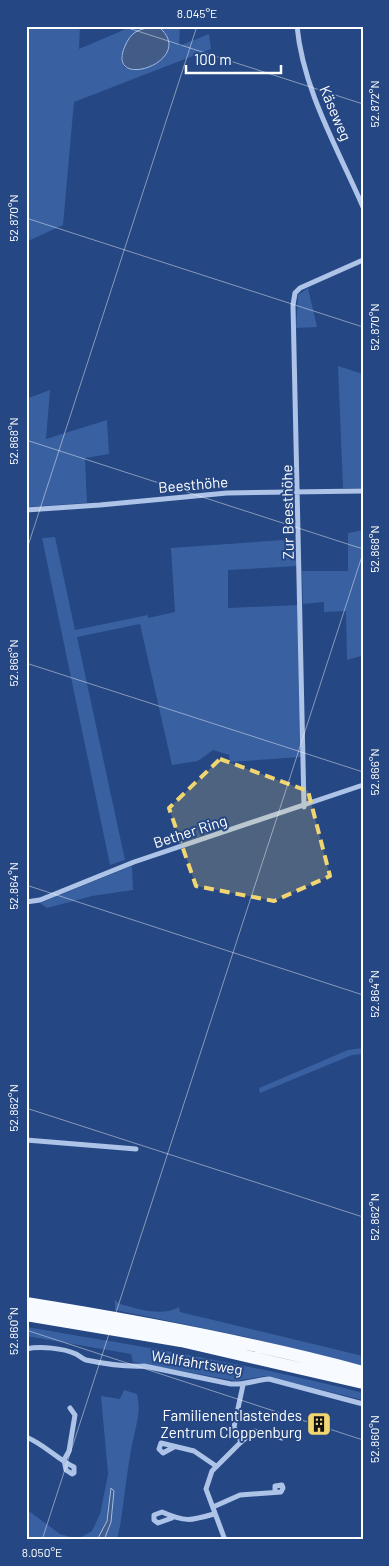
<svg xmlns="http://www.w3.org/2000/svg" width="389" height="1566" viewBox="0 0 389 1566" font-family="Barlow,sans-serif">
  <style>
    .green { fill: #3960a0; fill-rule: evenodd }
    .water { fill: #435c87; stroke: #a1bde8 }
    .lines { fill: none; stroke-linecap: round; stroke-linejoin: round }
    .minor { stroke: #adc3e7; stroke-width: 5 }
    .trunk { stroke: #f7fafe; stroke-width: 12 }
    .marked { fill: #f1d571; fill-opacity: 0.2; stroke: #f1d571; stroke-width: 4; stroke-dasharray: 10 6; stroke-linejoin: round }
    .ticks { fill: none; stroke: #fff; stroke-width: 1; stroke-opacity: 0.45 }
    .labels { text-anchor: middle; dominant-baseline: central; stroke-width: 4; stroke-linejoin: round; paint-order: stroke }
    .street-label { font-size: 15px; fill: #fff; stroke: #254783 }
    .poi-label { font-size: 15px; fill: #fff; stroke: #254783; text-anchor: end }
    .neatline { fill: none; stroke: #fff; stroke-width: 2 }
    .ticks-label { font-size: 12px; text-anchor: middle; fill: #fff }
  </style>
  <rect width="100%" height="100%" fill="#254783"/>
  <path class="green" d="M 26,26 L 80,26 L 79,49 L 133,26 L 180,26 L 179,46 L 209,34 L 211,49 L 74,102 L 63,225 L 26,242 ZM 165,32 C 180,62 146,68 125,68 L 122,63 L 121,55 Z
    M 308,288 L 317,327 L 296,328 L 298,295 Z
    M 338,366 L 363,374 L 363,488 L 343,488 Z
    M 50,390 L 46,439 L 107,420 L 109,454 L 85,458 L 87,503 L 26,507 L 26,399 Z
    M 363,530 L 363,661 L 361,656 L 347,660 L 346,611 L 324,612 L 324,602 L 303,604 L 302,571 L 348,571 L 348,533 Z
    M 55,537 L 75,630 L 148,615 L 148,618 L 175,612 L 171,548 L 297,539 L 298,566 L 228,570 L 228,608 L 299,605 L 301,757 L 230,762 L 229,755 L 213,750 L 198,761 L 172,765 L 140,624 L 77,637 L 125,860 L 110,865 L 42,538 Z
    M 132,866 L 133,890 L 92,896 L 47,908 L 40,903 Z
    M 363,1048 L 363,1054 L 352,1055 L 260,1093 L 259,1088 L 348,1050 Z
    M 115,1300 L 120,1304 C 139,1309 161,1317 179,1307 L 180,1312 L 363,1356 L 363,1366 L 251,1338 L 115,1310 Z
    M 26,1327 C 139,1346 252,1364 363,1393 L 363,1400 L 265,1376 L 236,1381 L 133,1362 L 131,1354 L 26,1336 Z
    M 124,1390 L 137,1394 C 142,1415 134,1430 131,1451 C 125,1481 124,1511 117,1540 L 32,1540 L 26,1535 L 26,1509 L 60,1534 L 78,1539 L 92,1531 L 100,1514 L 106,1485 L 108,1474 L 101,1396 L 120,1399 Z"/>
  <path class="water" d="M 151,27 L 159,27 C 199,61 104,93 125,46 C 131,32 137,30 151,27 Z
    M 111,1488 L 114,1491 L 111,1522 L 104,1540 L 97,1540 L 107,1521 Z"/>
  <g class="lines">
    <path class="minor" d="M 297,26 C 303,90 338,149 363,207
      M 26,510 L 100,505 L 227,493 L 363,491
      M 304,807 L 293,305 L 295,293 L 300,288 L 363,260
      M 26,902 L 40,900 L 134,862 L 363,785
      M 26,1140 L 136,1149
      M 26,1349 C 40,1346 63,1348 76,1354 C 80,1356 82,1359 86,1360 C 105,1364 125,1367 144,1366 L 231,1384 C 245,1385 256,1380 269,1379 L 363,1404
      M 26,1437 C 44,1444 57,1459 74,1467 L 74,1473 L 72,1474 L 66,1470 L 64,1460 L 69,1451 L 75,1415 L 70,1408
      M 241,1442 L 254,1431 L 282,1438
      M 174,1447 L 163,1453 L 159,1449 L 161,1443 L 194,1451 L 216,1466
      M 213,1507 L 240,1495 L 281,1492 L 283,1488 L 282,1485 L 275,1486 L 275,1491
      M 172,1518 L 158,1523 L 154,1520 L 154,1515 L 162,1512 C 185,1522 190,1521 214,1514
      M 225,1540 L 206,1489 L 212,1471 L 241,1442 L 234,1427 L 243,1385"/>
    <path class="trunk" d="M 26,1303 C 139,1321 252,1342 363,1372
      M 26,1315 L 181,1341 L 363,1383"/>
  </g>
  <path class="marked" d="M 220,759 L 308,791 L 330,876 L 274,901 L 196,886 L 169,808 Z"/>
  <path class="ticks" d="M 122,26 L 363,104M 26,218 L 363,327M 26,440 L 363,549M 26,552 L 197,26M 26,663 L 363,772M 26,885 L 363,995M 26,1108 L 363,1217M 26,1330 L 363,1440M 42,1540 L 363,553"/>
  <defs>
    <symbol id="building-square" viewBox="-11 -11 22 22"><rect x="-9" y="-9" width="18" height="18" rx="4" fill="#f1d571" stroke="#254783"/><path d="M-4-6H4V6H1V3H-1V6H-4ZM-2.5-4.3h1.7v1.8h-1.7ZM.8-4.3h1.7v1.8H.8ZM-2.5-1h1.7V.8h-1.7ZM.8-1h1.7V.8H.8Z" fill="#111"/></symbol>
  </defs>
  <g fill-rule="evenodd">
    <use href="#building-square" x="305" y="1410" width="28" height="28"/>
  </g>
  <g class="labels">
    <g class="street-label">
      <text transform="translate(336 113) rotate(67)">Käseweg</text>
      <text transform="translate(193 484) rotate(-5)">Beesthöhe</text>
      <text transform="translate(287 512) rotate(-91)">Zur Beesthöhe</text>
      <text transform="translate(190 831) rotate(-18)">Bether Ring</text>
      <text transform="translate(197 1362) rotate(9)">Wallfahrtsweg</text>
    </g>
    <g class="poi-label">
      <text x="302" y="1415">Familienentlastendes<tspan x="302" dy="17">Zentrum Cloppenburg</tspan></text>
    </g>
  </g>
  <rect width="389" height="1566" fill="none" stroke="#254783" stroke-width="55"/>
  <path d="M186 65v8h95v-8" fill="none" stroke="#ffffff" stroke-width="2.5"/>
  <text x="194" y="65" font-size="15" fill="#ffffff" stroke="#254783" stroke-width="4" paint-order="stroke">100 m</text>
  <rect x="28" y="28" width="334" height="1510" class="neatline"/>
  <g class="ticks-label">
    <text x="197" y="18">8.045°E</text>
    <text transform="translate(375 104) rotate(-90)" y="4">52.872°N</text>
    <text transform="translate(14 218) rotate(-90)" y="4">52.870°N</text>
    <text transform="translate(375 327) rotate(-90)" y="4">52.870°N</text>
    <text transform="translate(14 441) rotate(-90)" y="4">52.868°N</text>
    <text transform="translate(375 549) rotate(-90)" y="4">52.868°N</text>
    <text transform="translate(14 663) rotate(-90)" y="4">52.866°N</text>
    <text transform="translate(375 772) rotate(-90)" y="4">52.866°N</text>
    <text transform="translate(14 886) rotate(-90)" y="4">52.864°N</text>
    <text transform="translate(375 994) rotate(-90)" y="4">52.864°N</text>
    <text transform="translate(14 1108) rotate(-90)" y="4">52.862°N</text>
    <text transform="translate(375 1217) rotate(-90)" y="4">52.862°N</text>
    <text transform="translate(14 1331) rotate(-90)" y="4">52.860°N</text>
    <text transform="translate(375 1439) rotate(-90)" y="4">52.860°N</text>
    <text x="42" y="1557">8.050°E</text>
  </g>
</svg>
